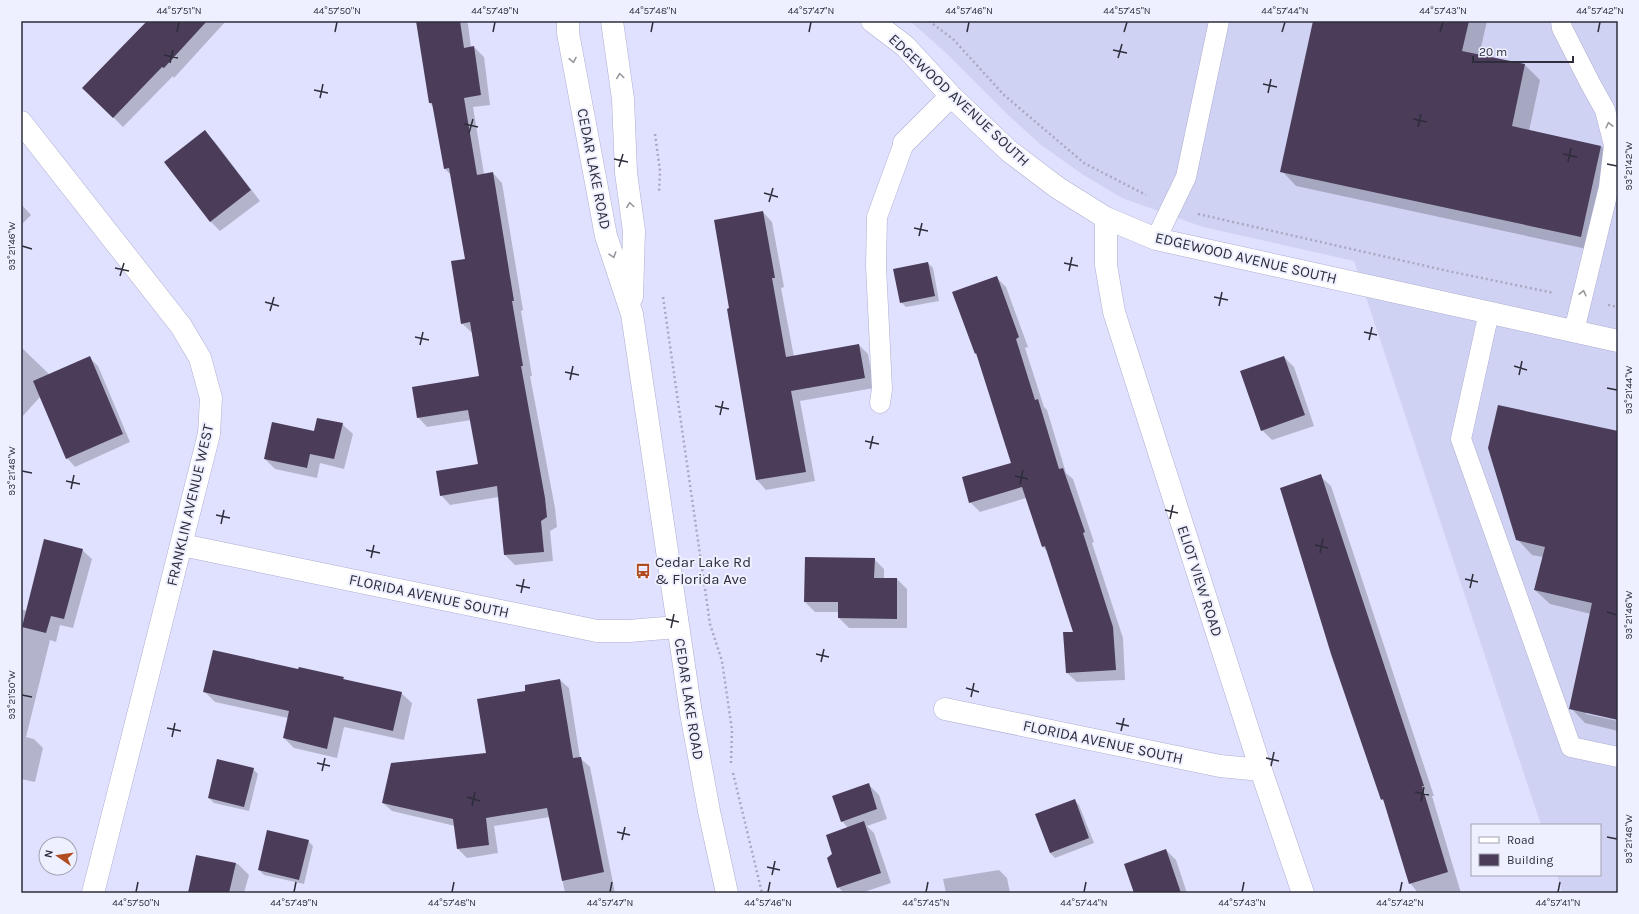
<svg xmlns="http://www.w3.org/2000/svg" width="1639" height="914" viewBox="0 0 1639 914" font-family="Karla,sans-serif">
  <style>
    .built { fill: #d0d2f3 }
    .shadow { fill: #0003 }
    .building { fill: #4b3d59 }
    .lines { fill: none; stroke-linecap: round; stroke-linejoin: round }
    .lane-casing { stroke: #adaed1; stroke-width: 21 }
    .street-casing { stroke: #adaed1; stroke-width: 23 }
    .secondary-casing { stroke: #adaed1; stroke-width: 23 }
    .path { stroke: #a8a8c1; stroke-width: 2.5; stroke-dasharray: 2 3; stroke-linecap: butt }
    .lane { stroke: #fff; stroke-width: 20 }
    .street { stroke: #fff; stroke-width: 22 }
    .secondary { stroke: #fff; stroke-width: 22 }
    .oneway { stroke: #96969d }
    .ticks { fill: none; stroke: #2d2d3b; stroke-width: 1.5 }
    .labels { text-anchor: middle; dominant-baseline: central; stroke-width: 4; stroke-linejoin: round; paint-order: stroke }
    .street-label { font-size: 15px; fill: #2d2d3b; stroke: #eff0ff }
    .poi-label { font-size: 15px; fill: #2d2d3b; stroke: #eff0ff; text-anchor: start }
    .neatline { fill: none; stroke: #2d2d3b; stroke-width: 1.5 }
    .ticks-label { font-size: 10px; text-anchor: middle; fill: #2d2d3b }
  </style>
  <rect width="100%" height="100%" fill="#e0e1ff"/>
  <path class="built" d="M 910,21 L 1618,21 L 1618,893 L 1563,893 L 1557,875 L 1600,875 L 1600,825 L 1541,825 L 1354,261 L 1203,227 L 1122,198 L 1082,174 L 1041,145 L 1006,113 L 946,53 Z"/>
  <path class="shadow" d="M 156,21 L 226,21 L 174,78 L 173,76 L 123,127 L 84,88 Z
    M 417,21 L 465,21 L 468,24 L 471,48 L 474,47 L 484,57 L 490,105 L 473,107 L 484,174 L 493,173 L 502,183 L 523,310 L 521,311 L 532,376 L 530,376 L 555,508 L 557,527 L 550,531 L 553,561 L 515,565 L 505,555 L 499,497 L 450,505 L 441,495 L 479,465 L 471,420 L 427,427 L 418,417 L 480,377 L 472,333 L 462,323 L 466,260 L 451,175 L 445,169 L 433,107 L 430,103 Z
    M 1314,21 L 1487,21 L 1479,56 L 1525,65 L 1540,80 L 1529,131 L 1602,147 L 1617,162 L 1596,251 L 1296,186 L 1282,171 Z
    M 204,132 L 215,142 L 260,201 L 220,231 L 210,221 Z
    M 21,204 L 31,215 L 21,225 Z
    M 763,212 L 772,222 L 784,287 L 781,288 L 794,357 L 859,345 L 868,354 L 874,388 L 800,401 L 815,481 L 766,490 L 757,480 L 728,309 L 731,309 Z
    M 928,263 L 933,268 L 939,301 L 906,307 L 901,302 Z
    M 996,277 L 1006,287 L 1028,347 L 1025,348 L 1044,407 L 1047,410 L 1066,473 L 1073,479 L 1094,542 L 1092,543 L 1123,638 L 1125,680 L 1077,682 L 1067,673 L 1074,633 L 1048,552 L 1043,547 L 1026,498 L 980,512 L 970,502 L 1012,464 L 978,355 L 975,353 Z
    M 23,349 L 50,375 L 90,358 L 98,366 L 130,442 L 75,467 L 67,458 L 40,397 L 21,418 L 21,351 Z
    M 1284,357 L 1294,367 L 1314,426 L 1272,440 L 1262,430 Z
    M 342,424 L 353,434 L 344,469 L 320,463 L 317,478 L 275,469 L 265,459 L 315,432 Z
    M 1618,432 L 1618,719 L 1586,712 L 1586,714 L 1618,721 L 1618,731 L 1585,723 L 1571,708 L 1591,614 L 1550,604 L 1535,590 L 1543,557 L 1532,555 L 1517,539 Z
    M 1320,476 L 1331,486 L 1434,796 L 1432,796 L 1461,893 L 1418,893 L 1410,883 L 1385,802 L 1382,799 L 1332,654 Z
    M 82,550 L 92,559 L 73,628 L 60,625 L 56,642 L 50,640 L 26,737 L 34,739 L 43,748 L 35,782 L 21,779 L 21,609 L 27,611 Z
    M 874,559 L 884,569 L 884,579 L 897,579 L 907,589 L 907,628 L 849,628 L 839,618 L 839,612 L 815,612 L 805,602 Z
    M 343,678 L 346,681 L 401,693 L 412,703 L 404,740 L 344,727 L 337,758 L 294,748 L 284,738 L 288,718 L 215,702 L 205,692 Z
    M 560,680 L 569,688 L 580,758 L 590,767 L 615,893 L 565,893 L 550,817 L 494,826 L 498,853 L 467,858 L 458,849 L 455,826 L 392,811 L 383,803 L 488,754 L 526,692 Z
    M 253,769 L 258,774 L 249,811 L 214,803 L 209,798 Z
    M 869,785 L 879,795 L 887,819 L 867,826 L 874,833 L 891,883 L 861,893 L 844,893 L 838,887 L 834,854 L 848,828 L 842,821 Z
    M 1074,800 L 1079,805 L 1094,843 L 1055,858 L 1050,853 Z
    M 308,841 L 313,846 L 304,884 L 264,875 L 259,870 Z
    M 1166,850 L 1176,860 L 1187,893 L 1135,893 Z
    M 197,856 L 238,864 L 249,875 L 244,893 L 188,893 Z
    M 999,870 L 1007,878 L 1010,893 L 946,893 L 943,879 Z"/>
  <path class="building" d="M 147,21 L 207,21 L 164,68 L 162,67 L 113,118 L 82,88 Z
    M 416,21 L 460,21 L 464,48 L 474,46 L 481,95 L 464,98 L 477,175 L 493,172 L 514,301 L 512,301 L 523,366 L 521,366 L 545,498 L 547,517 L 541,521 L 544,552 L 504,555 L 497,486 L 440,496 L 436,471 L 478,464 L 468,410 L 417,418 L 412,387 L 479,376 L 470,322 L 461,324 L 451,261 L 465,259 L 449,168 L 444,169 L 432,103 L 429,103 Z
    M 1313,21 L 1469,21 L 1462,51 L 1525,64 L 1512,126 L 1601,146 L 1581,237 L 1280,172 Z
    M 205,130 L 251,190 L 210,222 L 164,162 Z
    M 763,211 L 775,278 L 772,278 L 786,357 L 859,344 L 865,378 L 791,391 L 806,472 L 756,480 L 727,309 L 729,308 L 714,220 Z
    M 928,262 L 935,296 L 900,303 L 893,269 Z
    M 997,276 L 1019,337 L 1016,339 L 1035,400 L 1038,399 L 1059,469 L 1063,468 L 1085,532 L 1083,533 L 1113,627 L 1116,670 L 1066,673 L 1063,632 L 1073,632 L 1045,546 L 1042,547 L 1022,487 L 969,503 L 962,477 L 1011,463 L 976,353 L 975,354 L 952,292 Z
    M 90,356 L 123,434 L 66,459 L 33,381 Z
    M 1284,356 L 1305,415 L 1261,431 L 1240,371 Z
    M 1498,405 L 1618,431 L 1618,720 L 1569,709 L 1592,603 L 1534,590 L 1545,547 L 1516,540 L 1488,448 Z
    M 317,418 L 343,423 L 334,459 L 310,454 L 307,468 L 264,459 L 272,422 L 314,431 Z
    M 1321,474 L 1424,786 L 1422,786 L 1448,872 L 1409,884 L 1383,799 L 1381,800 L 1331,654 L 1280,488 Z
    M 44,539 L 83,549 L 64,619 L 51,616 L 46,633 L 22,627 Z
    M 805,557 L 875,558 L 874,578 L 897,578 L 897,619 L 838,618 L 838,602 L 804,602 Z
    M 213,650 L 298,669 L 299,667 L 344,677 L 343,679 L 402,692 L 393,731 L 334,717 L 327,749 L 283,738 L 289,711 L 203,692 Z
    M 560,679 L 573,758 L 581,757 L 604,872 L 562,881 L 547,808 L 486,818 L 489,845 L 457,849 L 453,819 L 382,803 L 391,763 L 486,753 L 477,699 L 525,691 L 525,685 Z
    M 217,759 L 254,768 L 244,807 L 208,798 Z
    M 869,783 L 877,809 L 841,822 L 832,796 Z
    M 1075,799 L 1089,838 L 1050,853 L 1035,814 Z
    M 864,821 L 881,873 L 837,888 L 827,858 L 832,854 L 826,835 Z
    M 267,830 L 309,840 L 299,880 L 258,870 Z
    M 1166,849 L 1181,893 L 1134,893 L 1124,864 Z
    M 196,855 L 236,863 L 229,893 L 188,893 Z"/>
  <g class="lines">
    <defs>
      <path id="lane" d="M 1561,21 L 1562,28 L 1590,83 L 1605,110 L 1614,145 L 1609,187 L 1574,331
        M 1156,239 L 1186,177 L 1219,21
        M 1489,312 L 1461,439 L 1571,747 L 1618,757
        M 880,403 L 882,389 L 876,266 L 877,217 L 904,143"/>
      <path id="street" d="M 872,21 L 905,46 L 951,96 L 1009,151 L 1058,188 L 1106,218 L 1156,239 L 1618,341
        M 21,122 L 181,326 L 200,358 L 211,398 L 209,434 L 93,893
        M 904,143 L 951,96
        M 1106,218 L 1106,265 L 1114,312 L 1261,770 L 1303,893
        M 182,545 L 597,631 L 629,631 L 677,627
        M 945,709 L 1220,766 L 1261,770"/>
      <path id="secondary" d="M 568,21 L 568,33 L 606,236 L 632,314 L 691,713 L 709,811 L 727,893
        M 612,21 L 623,99 L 626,173 L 634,231 L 632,297"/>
    </defs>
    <use href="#lane" class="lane-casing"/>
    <use href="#street" class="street-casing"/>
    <use href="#secondary" class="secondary-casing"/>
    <path class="path" d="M 929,21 L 953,39 L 1004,95 L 1084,163 L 1146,195
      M 655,134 L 660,171 L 659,193
      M 1198,214 L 1448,271 L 1554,293
      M 663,297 L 710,624 L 722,661 L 732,730 L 731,764
      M 1608,305 L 1618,307
      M 733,773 L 762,893"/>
    <use href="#lane" class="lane"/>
    <use href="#street" class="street"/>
    <use href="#secondary" class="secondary"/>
  </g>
  <defs><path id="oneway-chevron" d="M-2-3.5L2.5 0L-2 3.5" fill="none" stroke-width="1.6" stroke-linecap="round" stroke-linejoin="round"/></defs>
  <g class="oneway">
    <use href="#oneway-chevron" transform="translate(573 60) rotate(79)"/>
    <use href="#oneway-chevron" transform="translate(620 76) rotate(-98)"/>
    <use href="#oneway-chevron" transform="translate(1609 125) rotate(-103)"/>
    <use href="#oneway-chevron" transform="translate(630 205) rotate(-98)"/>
    <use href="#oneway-chevron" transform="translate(613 255) rotate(72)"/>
    <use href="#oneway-chevron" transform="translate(1583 293) rotate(-76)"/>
  </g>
  <path class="ticks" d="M 177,32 L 179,22M 335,32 L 337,22M 493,32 L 495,22M 651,32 L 653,22M 809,32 L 811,22M 967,32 L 969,22M 1124,32 L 1127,22M 1282,32 L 1285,22M 1440,32 L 1443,22M 1598,32 L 1600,22M 1113,50 L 1127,53M 164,55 L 178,58M 1118,58 L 1122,44M 170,63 L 173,50M 1263,84 L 1277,87M 314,90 L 328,93M 1268,93 L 1271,79M 320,98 L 323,84M 1413,119 L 1427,122M 464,124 L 478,127M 1418,127 L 1421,114M 469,133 L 473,119M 1563,154 L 1577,157M 614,159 L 628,162M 1568,162 L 1571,148M 1607,164 L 1617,166M 619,167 L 623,154M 764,193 L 778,197M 769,202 L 773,188M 914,228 L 928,231M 919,236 L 922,223M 22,246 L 32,249M 1064,263 L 1078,266M 115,268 L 129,271M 1069,271 L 1072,257M 120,276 L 124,263M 1214,297 L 1228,300M 265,302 L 279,306M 1219,306 L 1222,292M 270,311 L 274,297M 1364,332 L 1377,335M 415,337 L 429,340M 1369,340 L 1372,327M 420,345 L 423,332M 1514,366 L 1527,370M 565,372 L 579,375M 1519,375 L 1522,361M 570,380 L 573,366M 1607,388 L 1617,390M 715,406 L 729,409M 720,415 L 723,401M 865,441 L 879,444M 870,449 L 873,436M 22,471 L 32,473M 1015,476 L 1028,479M 66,481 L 80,484M 1020,484 L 1023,470M 71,489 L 74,475M 1165,510 L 1178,513M 216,515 L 230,518M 1170,519 L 1173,505M 221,524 L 224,510M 1315,545 L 1328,548M 366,550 L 380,553M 1320,553 L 1323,539M 371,558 L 374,545M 1465,579 L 1478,582M 516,585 L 530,588M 1470,588 L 1473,574M 521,593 L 524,579M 1607,612 L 1617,615M 666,619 L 679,622M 671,628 L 674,614M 816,654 L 829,657M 821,662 L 824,649M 966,688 L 979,692M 22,695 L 32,697M 971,697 L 974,683M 1116,723 L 1129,726M 167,728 L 181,731M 1121,731 L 1124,718M 172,737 L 175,723M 1266,758 L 1279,761M 317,763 L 330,766M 1271,766 L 1274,752M 322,771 L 325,758M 1415,792 L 1429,795M 467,797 L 480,801M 1421,801 L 1424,787M 472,806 L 475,792M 617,832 L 630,835M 1607,837 L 1617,839M 622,840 L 625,827M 767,867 L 780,870M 772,875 L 775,861M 136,892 L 138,882M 294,892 L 296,882M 452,892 L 454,882M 610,892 L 612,882M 768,892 L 770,882M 926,892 L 928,882M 1084,892 L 1086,882M 1242,892 L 1244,882M 1400,892 L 1402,882M 1558,892 L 1560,882"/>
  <defs>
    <symbol id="bus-bare" viewBox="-9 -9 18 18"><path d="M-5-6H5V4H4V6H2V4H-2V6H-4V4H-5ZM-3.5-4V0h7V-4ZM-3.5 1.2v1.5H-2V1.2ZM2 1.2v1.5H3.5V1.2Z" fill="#b14b20" stroke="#eff0ff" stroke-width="2.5" paint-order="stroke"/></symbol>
  </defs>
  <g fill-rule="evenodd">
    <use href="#bus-bare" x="632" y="560" width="22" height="22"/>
  </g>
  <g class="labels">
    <g class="street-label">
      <text transform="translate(959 100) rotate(43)">EDGEWOOD AVENUE SOUTH</text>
      <text transform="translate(594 169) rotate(79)">CEDAR LAKE ROAD</text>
      <text transform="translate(1246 258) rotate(13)">EDGEWOOD AVENUE SOUTH</text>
      <text transform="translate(190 505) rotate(-77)">FRANKLIN AVENUE WEST</text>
      <text transform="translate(1200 581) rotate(72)">ELIOT VIEW ROAD</text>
      <text transform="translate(429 596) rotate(12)">FLORIDA AVENUE SOUTH</text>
      <text transform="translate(689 699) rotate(81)">CEDAR LAKE ROAD</text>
      <text transform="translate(1103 742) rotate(12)">FLORIDA AVENUE SOUTH</text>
    </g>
    <g class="poi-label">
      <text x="655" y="562">Cedar Lake Rd<tspan x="655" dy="17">&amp; Florida Ave</tspan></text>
    </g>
  </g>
  <rect width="1639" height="914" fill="none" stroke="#eff0ff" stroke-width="44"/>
  <rect x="1471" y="824" width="130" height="52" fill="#eff0ff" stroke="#a1a2b1"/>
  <rect x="1479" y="837" width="20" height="6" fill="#ffffff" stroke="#a1a2b1"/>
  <text x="1507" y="844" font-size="12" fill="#2d2d3b">Road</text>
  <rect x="1479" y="854" width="20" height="12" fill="#4b3d59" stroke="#a1a2b1"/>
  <text x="1507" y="864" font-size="12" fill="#2d2d3b">Building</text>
  <g transform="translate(58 856) rotate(283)"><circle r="19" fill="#eff0ff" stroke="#a1a2b1"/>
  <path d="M0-3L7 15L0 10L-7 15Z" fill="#b14b20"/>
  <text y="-6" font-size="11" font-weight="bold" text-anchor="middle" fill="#2d2d3b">N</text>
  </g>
  <path d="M1473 56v6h100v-6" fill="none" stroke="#2d2d3b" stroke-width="2"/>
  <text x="1479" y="56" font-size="12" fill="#2d2d3b" stroke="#eff0ff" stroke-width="3" paint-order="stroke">20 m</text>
  <rect x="22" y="22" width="1595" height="870" class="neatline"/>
  <g class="ticks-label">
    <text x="179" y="14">44°57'51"N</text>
    <text x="337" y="14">44°57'50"N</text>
    <text x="495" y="14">44°57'49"N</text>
    <text x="653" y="14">44°57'48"N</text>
    <text x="811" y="14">44°57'47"N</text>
    <text x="969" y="14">44°57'46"N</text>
    <text x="1127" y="14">44°57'45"N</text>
    <text x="1285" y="14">44°57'44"N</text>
    <text x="1443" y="14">44°57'43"N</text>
    <text x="1600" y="14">44°57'42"N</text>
    <text transform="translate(1628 166) rotate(-90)" y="4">93°21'42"W</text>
    <text transform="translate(11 246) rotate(-90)" y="4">93°21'46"W</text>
    <text transform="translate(1628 390) rotate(-90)" y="4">93°21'44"W</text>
    <text transform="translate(11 471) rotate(-90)" y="4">93°21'48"W</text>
    <text transform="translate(1628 615) rotate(-90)" y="4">93°21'46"W</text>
    <text transform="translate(11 695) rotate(-90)" y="4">93°21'50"W</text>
    <text transform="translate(1628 839) rotate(-90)" y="4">93°21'48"W</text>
    <text x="136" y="906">44°57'50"N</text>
    <text x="294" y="906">44°57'49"N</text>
    <text x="452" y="906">44°57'48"N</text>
    <text x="610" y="906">44°57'47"N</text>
    <text x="768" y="906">44°57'46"N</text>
    <text x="926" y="906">44°57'45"N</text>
    <text x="1084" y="906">44°57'44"N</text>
    <text x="1242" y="906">44°57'43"N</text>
    <text x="1400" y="906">44°57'42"N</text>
    <text x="1558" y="906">44°57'41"N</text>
  </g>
</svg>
